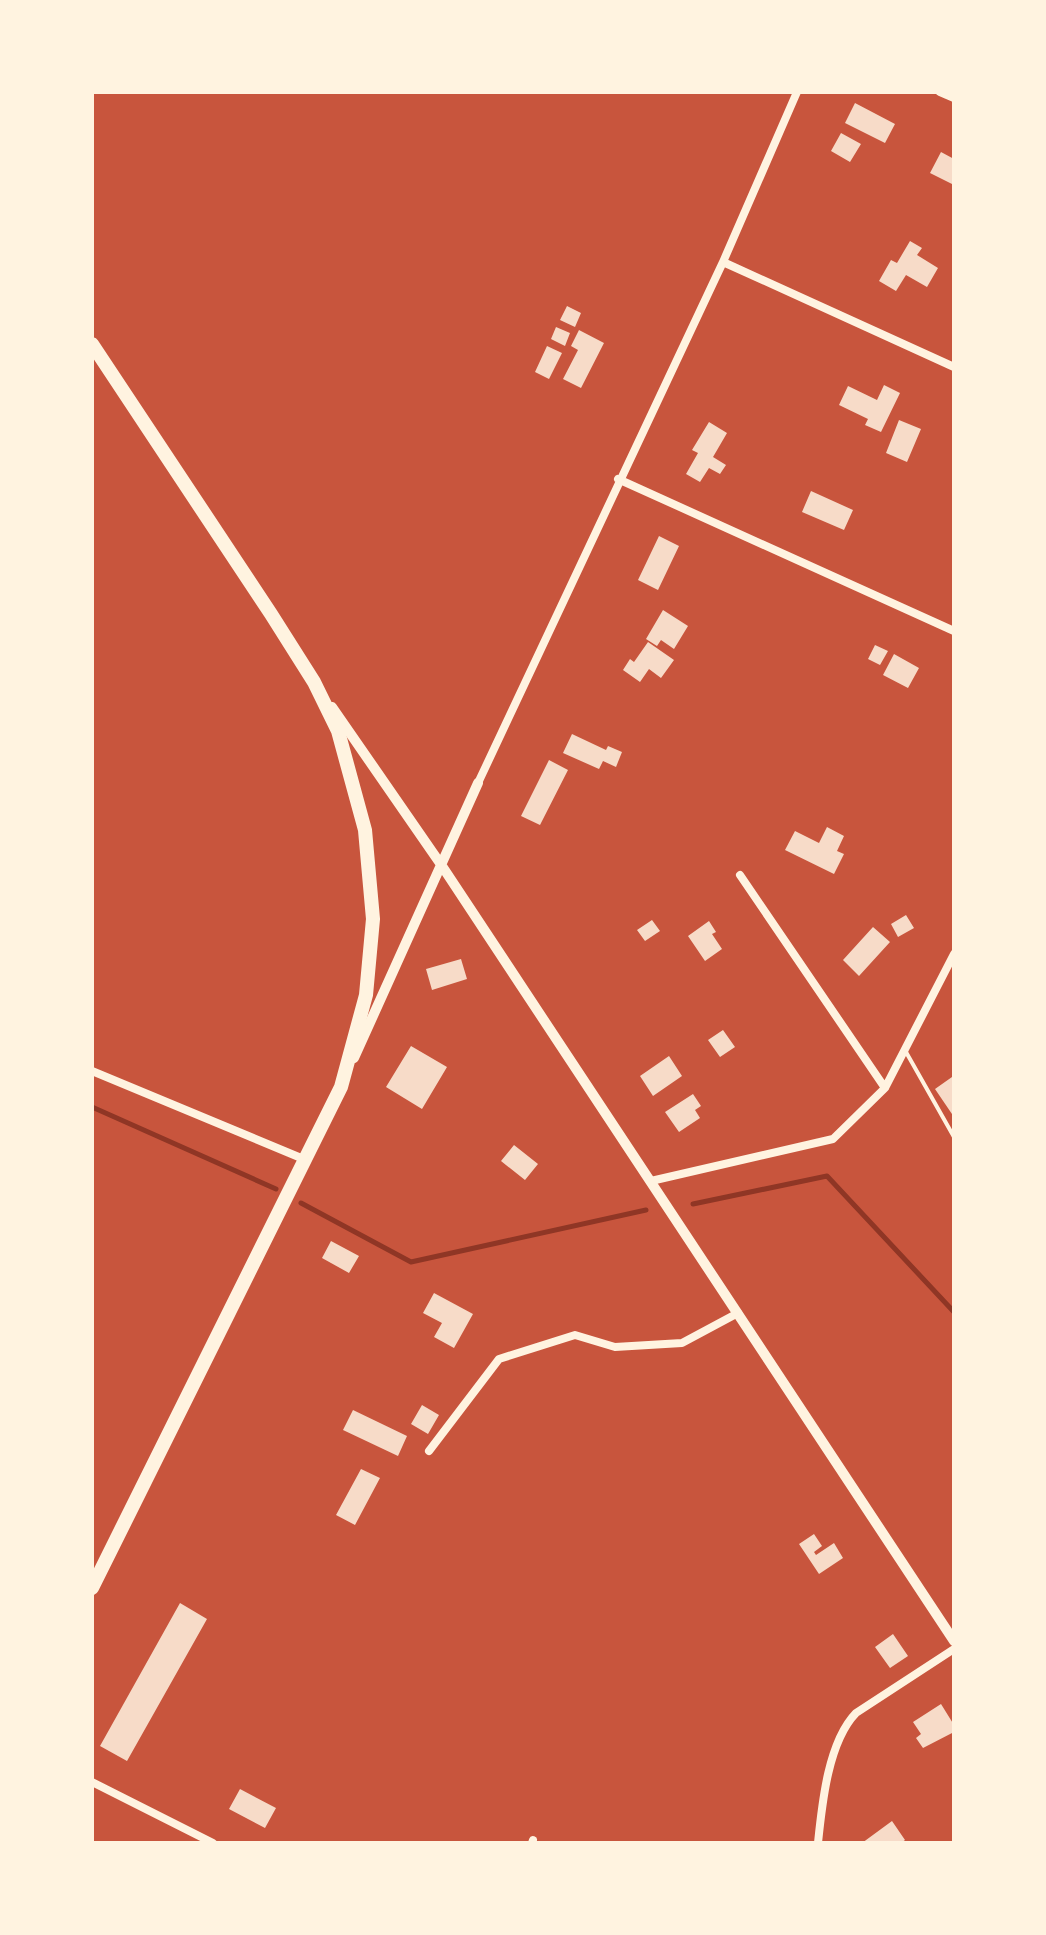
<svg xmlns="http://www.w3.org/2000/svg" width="1046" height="1935" viewBox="0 0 1046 1935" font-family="Barlow,sans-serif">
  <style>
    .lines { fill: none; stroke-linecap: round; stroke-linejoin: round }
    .stream { stroke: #8f3625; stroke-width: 5 }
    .building { fill: #f7dbc8 }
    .service { stroke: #fff3e0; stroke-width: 4 }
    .minor { stroke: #fff3e0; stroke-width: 8 }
    .tertiary { stroke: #fff3e0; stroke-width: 10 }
    .primary { stroke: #fff3e0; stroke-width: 14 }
  </style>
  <rect width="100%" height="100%" fill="#c8553d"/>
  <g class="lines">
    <path class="stream" d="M 92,1107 L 276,1189
      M 301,1203 L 411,1262 L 646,1210
      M 693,1204 L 827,1176 L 954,1312"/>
  </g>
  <path class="building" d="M 855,103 L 895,124 L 885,143 L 845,123 Z
    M 841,133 L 861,144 L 850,162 L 831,151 Z
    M 941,152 L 954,159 L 954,185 L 930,173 Z
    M 910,241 L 922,248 L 917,255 L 938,268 L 927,287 L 906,275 L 896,291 L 879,281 L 891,260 L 897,263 Z
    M 567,306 L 581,313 L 575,327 L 560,320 Z
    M 556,327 L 570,333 L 565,346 L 551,339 Z
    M 579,330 L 604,343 L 581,388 L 563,379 L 578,350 L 571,346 Z
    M 547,346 L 562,353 L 549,379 L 535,372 Z
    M 884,385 L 900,393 L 881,432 L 865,425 L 868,419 L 839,405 L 848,386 L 877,400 Z
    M 899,420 L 921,429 L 907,462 L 886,453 Z
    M 709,422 L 727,433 L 713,457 L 726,465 L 720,474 L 709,468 L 700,482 L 686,474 L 698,453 L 692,450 Z
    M 811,491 L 853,510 L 844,530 L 802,512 Z
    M 659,536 L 679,546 L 658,590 L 638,580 Z
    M 663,610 L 688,626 L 674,649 L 661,640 L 657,646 L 646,639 Z
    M 648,642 L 674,660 L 661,678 L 649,669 L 640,682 L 623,670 L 630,659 L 634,662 Z
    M 875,645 L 888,651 L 880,665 L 868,659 Z
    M 894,654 L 919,668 L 908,688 L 883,675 Z
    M 572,734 L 606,750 L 608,746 L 622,752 L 616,767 L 603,761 L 599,769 L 563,753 Z
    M 549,760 L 568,770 L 540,825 L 521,816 Z
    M 827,827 L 844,836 L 837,851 L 844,854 L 834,874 L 785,850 L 795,831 L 819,843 Z
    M 906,915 L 914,928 L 898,937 L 891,924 Z
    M 652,920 L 660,931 L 645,941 L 637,930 Z
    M 709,921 L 716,932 L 712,934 L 722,949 L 705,961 L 688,936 Z
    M 873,927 L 890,942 L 859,976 L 843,960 Z
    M 461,959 L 467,979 L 432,990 L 426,969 Z
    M 723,1030 L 735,1047 L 720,1057 L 708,1040 Z
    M 411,1046 L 447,1067 L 422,1109 L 386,1087 Z
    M 669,1056 L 682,1076 L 653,1096 L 640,1076 Z
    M 952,1077 L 954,1080 L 954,1117 L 935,1089 Z
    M 693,1094 L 701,1106 L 695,1110 L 700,1118 L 679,1132 L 665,1112 Z
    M 514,1145 L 538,1164 L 525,1180 L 501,1161 Z
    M 331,1241 L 359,1256 L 349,1273 L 322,1258 Z
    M 434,1293 L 473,1314 L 454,1348 L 434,1337 L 442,1323 L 423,1313 Z
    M 422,1405 L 439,1415 L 428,1434 L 411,1424 Z
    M 353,1410 L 407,1436 L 398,1456 L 343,1430 Z
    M 361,1469 L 380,1478 L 355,1525 L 336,1515 Z
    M 814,1534 L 822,1546 L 814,1552 L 816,1555 L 834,1543 L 843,1558 L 819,1574 L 799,1544 Z
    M 180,1603 L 207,1619 L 127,1761 L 100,1746 Z
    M 893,1634 L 908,1656 L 890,1668 L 875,1647 Z
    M 941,1704 L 954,1725 L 954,1732 L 923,1748 L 916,1738 L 921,1734 L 913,1722 Z
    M 240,1789 L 276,1808 L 265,1828 L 229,1809 Z
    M 892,1821 L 905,1840 L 901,1843 L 862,1843 Z"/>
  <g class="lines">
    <path class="service" d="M 906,1052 L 954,1137"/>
    <path class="minor" d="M 940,92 L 954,98
      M 723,262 L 954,367
      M 618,479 L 954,631
      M 478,783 L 723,262 L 797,92
      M 740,875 L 885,1088
      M 92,1071 L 306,1160
      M 651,1181 L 833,1139 L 885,1088 L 954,954
      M 429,1451 L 499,1359 L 575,1335 L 615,1347 L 682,1343 L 738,1313
      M 92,1782 L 213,1843
      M 532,1843 L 533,1840
      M 818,1843 C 822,1804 828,1742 856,1713 L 954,1649"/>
    <path class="tertiary" d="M 332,707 L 442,866 L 954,1641
      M 354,1058 L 478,783"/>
    <path class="primary" d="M 92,344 L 271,614 L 314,682 L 338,731 L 365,830 L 373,919 L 366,995 L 341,1087 L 92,1588"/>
  </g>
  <rect width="1046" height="1935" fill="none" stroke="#fff3e0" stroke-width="188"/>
</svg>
